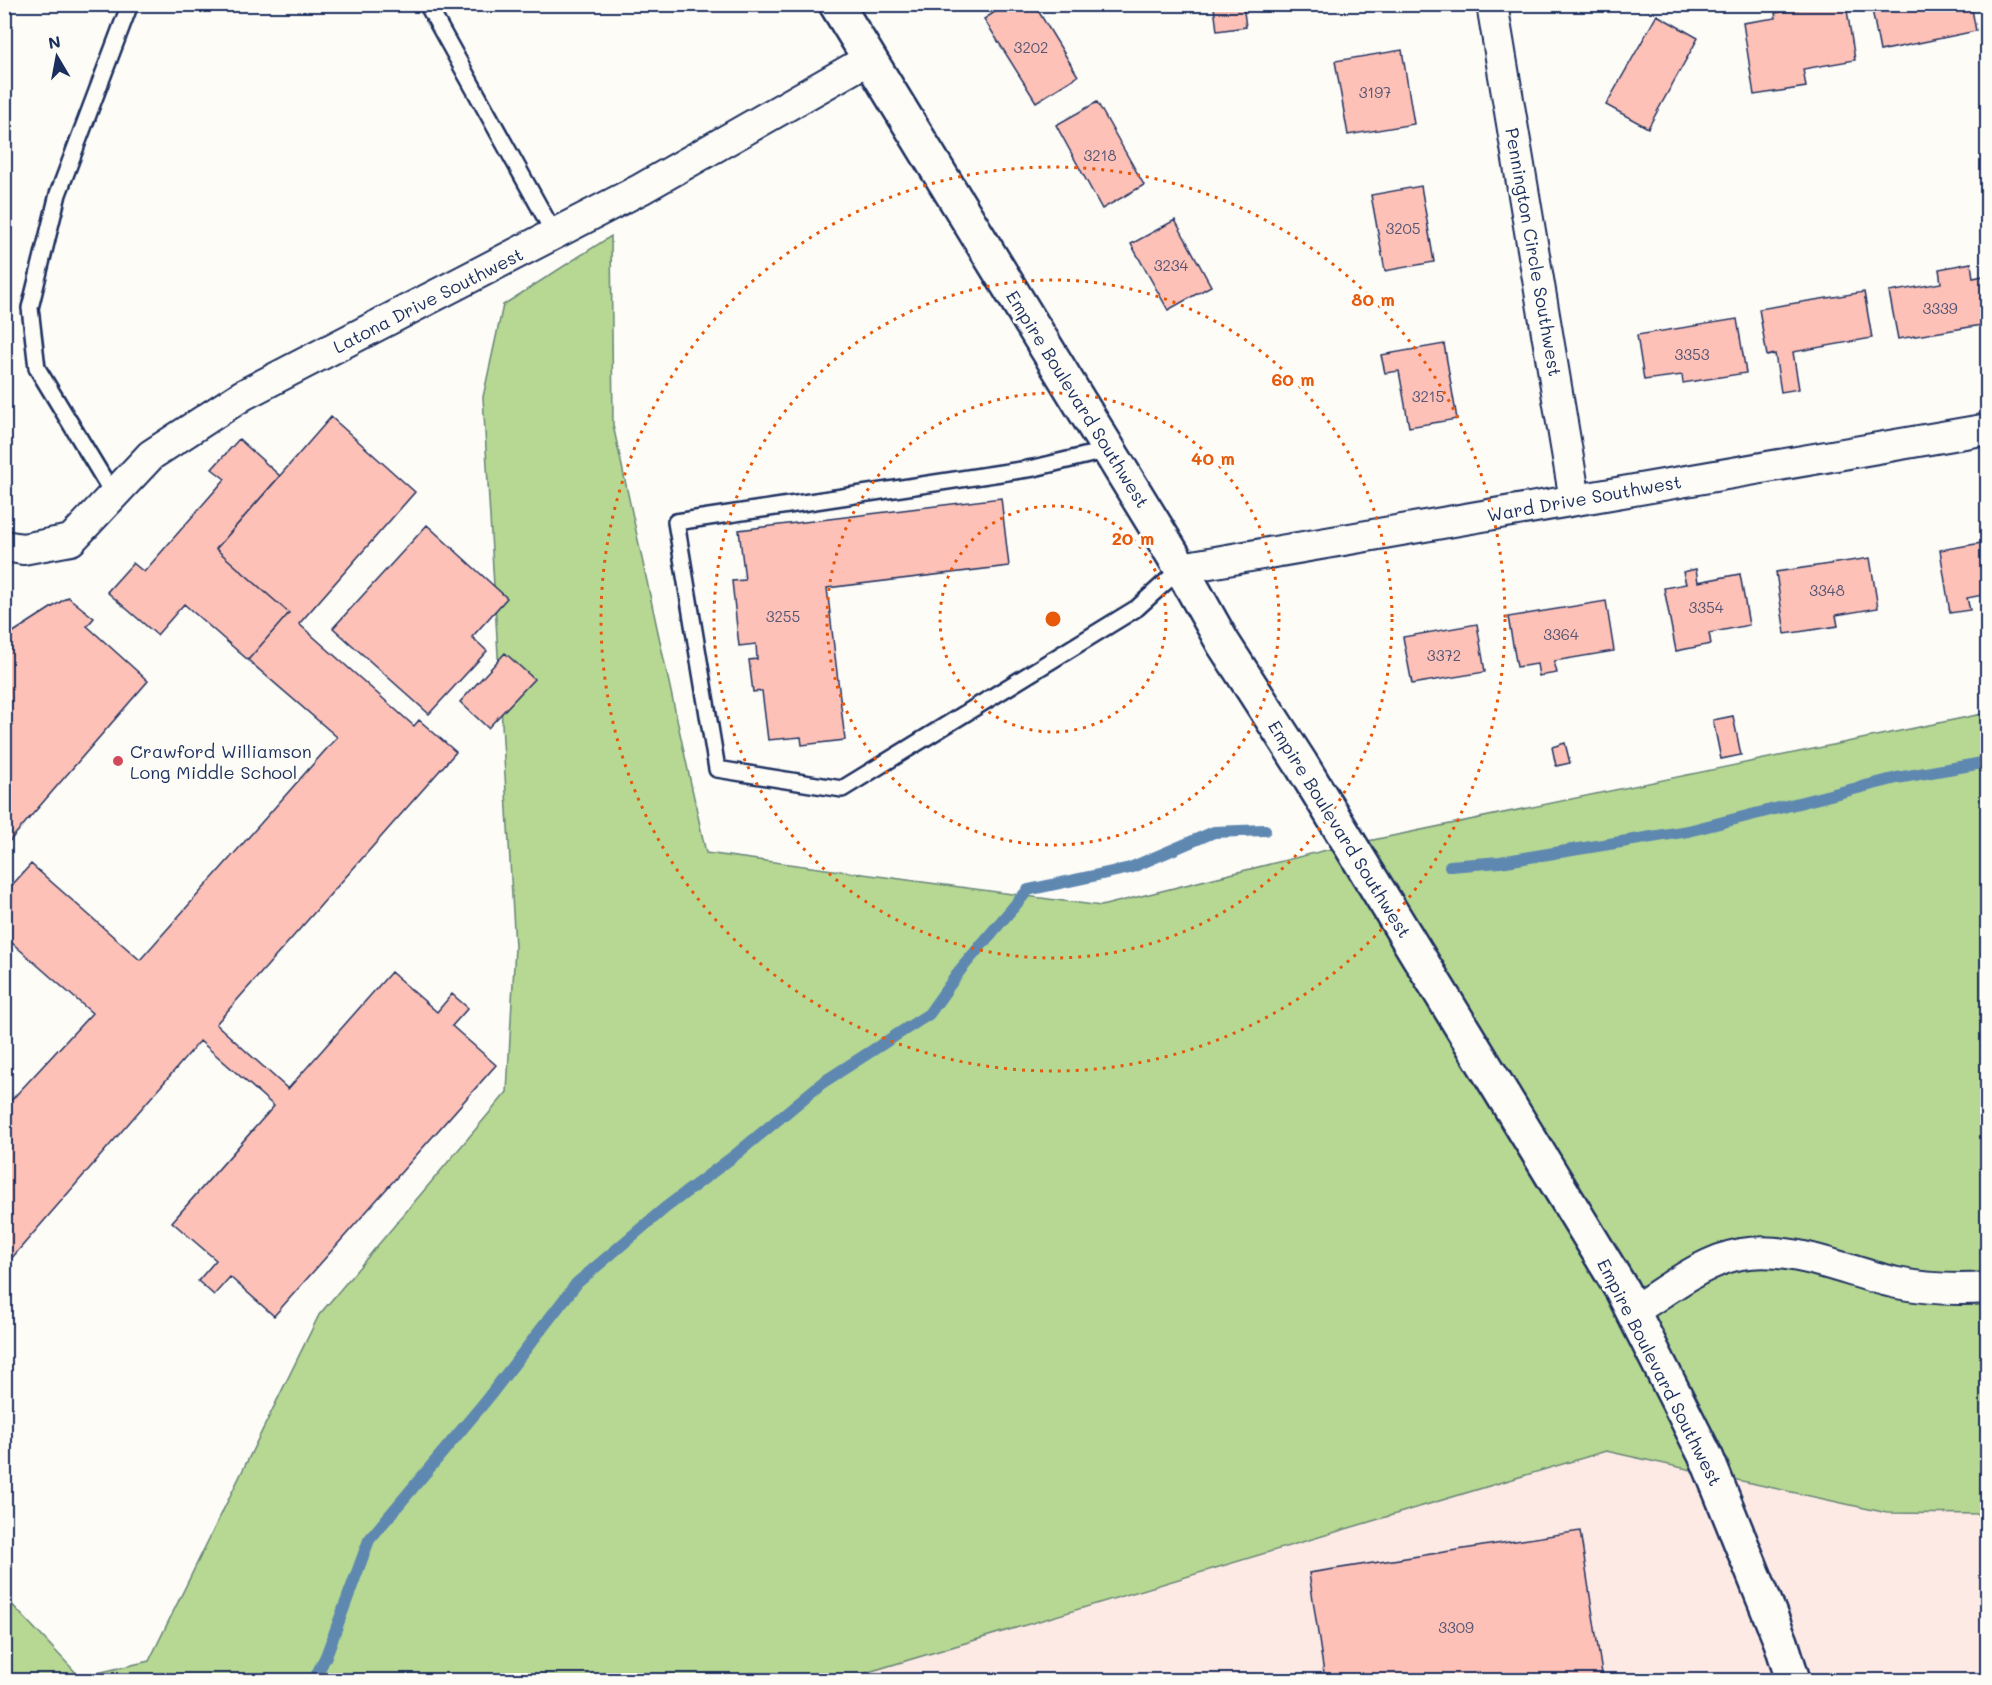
<svg xmlns="http://www.w3.org/2000/svg" width="1992" height="1685" viewBox="0 0 1992 1685" font-family="Mali,sans-serif">
  <style>
    .built { fill: #fdeae4 }
    .green { fill: #b6d892; stroke: #688478; stroke-width: 1.5 }
    .lines { fill: none; stroke-linecap: round; stroke-linejoin: round }
    .stream { stroke: #5e88b1; stroke-width: 12 }
    .building { fill: #fdc1b7; stroke: #1b2f5e; stroke-width: 1.5 }
    .service-casing { stroke: #1b2f5e; stroke-width: 20 }
    .minor-casing { stroke: #1b2f5e; stroke-width: 34 }
    .tertiary-casing { stroke: #1b2f5e; stroke-width: 38 }
    .service { stroke: #fdfcf7; stroke-width: 15 }
    .minor { stroke: #fdfcf7; stroke-width: 30 }
    .tertiary { stroke: #fdfcf7; stroke-width: 33 }
    .ring { fill: none; stroke: #e8590c; stroke-width: 3; stroke-dasharray: 3 6 }
    .poi-dot { fill: #d1495b; stroke: #fdfcf7; stroke-width: 2 }
    .labels { text-anchor: middle; dominant-baseline: central; stroke-width: 6; stroke-linejoin: round; paint-order: stroke }
    .number-label { font-size: 15px; fill: #545474 }
    .street-label { font-size: 18px; fill: #1b2f5e; stroke: #fdfcf7 }
    .poi-label { font-size: 18px; fill: #1b2f5e; stroke: #fdfcf7; text-anchor: start }
    .centre { fill: #e8590c; stroke: #fdfcf7; stroke-width: 3 }
    .ring-label { font-size: 18px; text-anchor: middle; font-weight: bold; fill: #e8590c; stroke: #fdfcf7; stroke-width: 6; stroke-linejoin: round; paint-order: stroke }
  </style>
  <rect width="100%" height="100%" fill="#fdfcf7"/>
  <filter id="ink" filterUnits="userSpaceOnUse"><feTurbulence type="fractalNoise" baseFrequency=".0167" numOctaves="2"/><feDisplacementMap in="SourceGraphic" scale="12" xChannelSelector="R" yChannelSelector="G"/><feConvolveMatrix kernelMatrix="1 2 1 2 8 2 1 2 1" color-interpolation-filters="sRGB"/></filter>
  <g filter="url(#ink)">
    <path class="built" d="M 1606,1451 L 1887,1513 L 1987,1514 L 1987,1680 L 842,1680 Z"/>
    <path class="green" d="M 611,236 L 613,425 L 706,853 L 1101,906 L 1339,847 L 1987,713 L 1987,1514 L 1887,1513 L 1606,1451 L 842,1680 L 5,1680 L 4,1596 L 80,1677 L 149,1661 L 319,1315 L 507,1092 L 515,947 L 483,397 L 503,305 Z"/>
    <g class="lines">
      <path class="stream" d="M 1450,866 L 1500,862 L 1688,831 L 1897,778 L 1988,762
        M 314,1680 L 326,1656 L 369,1540 L 484,1403 L 577,1283 L 665,1208 L 734,1156 L 822,1083 L 929,1014 L 961,969 L 1028,890 L 1130,868 L 1214,832 L 1265,830"/>
    </g>
    <path class="building" d="M 1007,4 L 1034,4 L 1078,76 L 1036,102 L 984,19 Z
      M 1243,4 L 1246,27 L 1217,31 L 1214,7 Z
      M 1826,4 L 1846,4 L 1855,60 L 1803,69 L 1806,87 L 1754,95 L 1743,23 L 1776,18 L 1775,13 Z
      M 1871,4 L 1971,4 L 1976,31 L 1880,51 Z
      M 1657,15 L 1698,38 L 1648,128 L 1606,105 Z
      M 1402,50 L 1414,124 L 1348,135 L 1335,61 Z
      M 1097,102 L 1144,185 L 1102,209 L 1056,125 Z
      M 1421,186 L 1434,262 L 1385,271 L 1371,195 Z
      M 1175,220 L 1211,286 L 1168,310 L 1131,244 Z
      M 1971,263 L 1973,278 L 1988,275 L 1988,324 L 1898,339 L 1889,292 L 1941,283 L 1939,269 Z
      M 1864,292 L 1872,338 L 1793,352 L 1799,389 L 1781,392 L 1775,354 L 1767,356 L 1759,309 Z
      M 1737,319 L 1746,373 L 1683,383 L 1682,375 L 1644,380 L 1637,335 Z
      M 1444,344 L 1457,419 L 1409,427 L 1399,371 L 1385,373 L 1381,355 Z
      M 331,417 L 415,492 L 299,624 L 414,726 L 419,720 L 456,752 L 216,1024 L 288,1089 L 391,972 L 437,1012 L 452,994 L 468,1008 L 452,1026 L 496,1065 L 274,1316 L 230,1277 L 214,1295 L 198,1281 L 216,1260 L 172,1222 L 274,1106 L 200,1041 L 4,1267 L 4,1108 L 92,1013 L 4,936 L 4,894 L 31,864 L 140,960 L 337,737 L 248,660 L 289,613 L 216,549 Z
      M 239,439 L 280,476 L 216,549 L 289,613 L 248,660 L 184,604 L 157,635 L 107,592 L 133,563 L 144,572 L 225,479 L 212,469 Z
      M 1001,498 L 1009,566 L 827,588 L 845,740 L 802,745 L 801,737 L 768,740 L 762,691 L 753,692 L 749,660 L 757,659 L 756,644 L 739,646 L 732,581 L 745,580 L 739,530 Z
      M 427,525 L 507,598 L 472,637 L 487,651 L 429,714 L 333,628 Z
      M 1988,542 L 1988,594 L 1967,598 L 1970,610 L 1950,613 L 1940,550 Z
      M 1870,558 L 1878,608 L 1836,615 L 1838,626 L 1785,634 L 1776,572 Z
      M 1696,569 L 1698,582 L 1740,574 L 1749,625 L 1709,633 L 1711,644 L 1676,651 L 1664,588 L 1686,584 L 1683,572 Z
      M 68,597 L 94,618 L 87,626 L 148,681 L 6,845 L 4,638 Z
      M 1606,601 L 1614,651 L 1554,661 L 1557,673 L 1539,676 L 1537,664 L 1517,667 L 1508,617 Z
      M 1477,624 L 1485,672 L 1412,684 L 1403,637 Z
      M 505,653 L 534,679 L 488,728 L 460,702 Z
      M 1733,716 L 1741,755 L 1721,759 L 1713,720 Z
      M 1565,743 L 1570,763 L 1556,766 L 1552,747 Z
      M 1580,1531 L 1603,1680 L 1325,1680 L 1309,1573 Z"/>
    <g class="lines">
      <defs>
        <path id="service" d="M 427,4 L 555,235
          M 1109,450 L 1034,468 L 676,522 L 717,769 L 842,789 L 1137,608 L 1181,568
          M 113,494 L 37,368 L 30,308 L 58,194 L 130,4"/>
        <path id="minor" d="M 1492,4 L 1575,500
          M 4,546 L 23,549 L 71,540 L 151,455 L 243,395 L 641,189 L 869,59
          M 1181,568 L 1988,429
          M 1633,1311 C 1666,1291 1702,1261 1741,1254 C 1794,1245 1846,1272 1897,1283 C 1926,1289 1957,1290 1988,1288"/>
        <path id="tertiary" d="M 836,4 L 1181,568 L 1223,643 L 1301,764 L 1622,1290 L 1707,1459 L 1781,1642 L 1793,1680"/>
      </defs>
      <use href="#service" class="service-casing"/>
      <use href="#minor" class="minor-casing"/>
      <use href="#tertiary" class="tertiary-casing"/>
      <use href="#service" class="service"/>
      <use href="#minor" class="minor"/>
      <use href="#tertiary" class="tertiary"/>
    </g>
  </g>
  <g class="ring">
    <circle cx="1053" cy="619" r="113"/>
    <circle cx="1053" cy="619" r="226"/>
    <circle cx="1053" cy="619" r="339"/>
    <circle cx="1053" cy="619" r="452"/>
  </g>
  <circle class="poi-dot" cx="118" cy="761" r="6"/>
  <g class="labels">
    <g class="number-label">
      <text x="1031" y="47">3202</text>
      <text x="1375" y="92">3197</text>
      <text x="1100" y="155">3218</text>
      <text x="1403" y="228">3205</text>
      <text x="1171" y="265">3234</text>
      <text x="1940" y="308">3339</text>
      <text x="1692" y="354">3353</text>
      <text x="1428" y="396">3215</text>
      <text x="1827" y="590">3348</text>
      <text x="1706" y="607">3354</text>
      <text x="783" y="616">3255</text>
      <text x="1561" y="634">3364</text>
      <text x="1444" y="655">3372</text>
      <text x="1456" y="1627">3309</text>
    </g>
    <g class="street-label">
      <text transform="translate(1534 252) rotate(80)">Pennington Circle Southwest</text>
      <text transform="translate(428 300) rotate(-27)">Latona Drive Southwest</text>
      <text transform="translate(1078 399) rotate(58)">Empire Boulevard Southwest</text>
      <text transform="translate(1584 498) rotate(-10)">Ward Drive Southwest</text>
      <text transform="translate(1340 829) rotate(58)">Empire Boulevard Southwest</text>
      <text transform="translate(1660 1372) rotate(63)">Empire Boulevard Southwest</text>
    </g>
    <g class="poi-label">
      <text x="130" y="751">Crawford Williamson<tspan x="130" dy="21">Long Middle School</tspan></text>
    </g>
  </g>
  <circle cx="1053" cy="619" r="9" class="centre"/>
  <g class="ring-label">
    <text x="1373" y="306">80 m</text>
    <text x="1293" y="386">60 m</text>
    <text x="1213" y="465">40 m</text>
    <text x="1133" y="545">20 m</text>
  </g>
  <rect width="1992" height="1685" fill="none" stroke="#fdfcf7" stroke-width="24"/>
  <rect x="12" y="12" width="1968" height="1661" fill="none" stroke="#1b2f5e" stroke-width="2" filter="url(#ink)"/>
  <g transform="translate(57 57) rotate(350)" stroke="#fdfcf7" stroke-width="4.5" paint-order="stroke">
  <path d="M0-4.5L10 22L0 15L-10 22Z" fill="#1b2f5e"/>
  <text y="-9" font-size="16" font-weight="bold" text-anchor="middle" fill="#1b2f5e">N</text>
  </g>
</svg>
